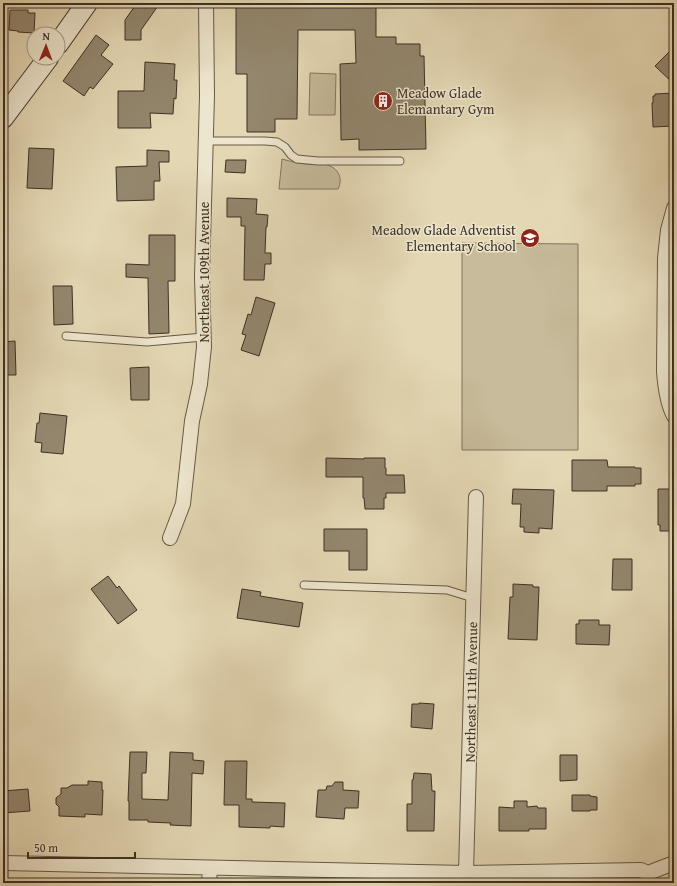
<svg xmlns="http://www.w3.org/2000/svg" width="677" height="886" viewBox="0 0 677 886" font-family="'Gentium Book Plus',serif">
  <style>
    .green { fill: #c7bb9b; stroke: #82765e }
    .building { fill: #93876e; stroke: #3c3022 }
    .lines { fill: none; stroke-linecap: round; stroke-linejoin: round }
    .lane-casing { stroke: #665a46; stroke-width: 9 }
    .street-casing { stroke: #665a46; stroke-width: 16 }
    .secondary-casing { stroke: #3c3022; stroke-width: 22 }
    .lane { stroke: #ede6ce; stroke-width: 7 }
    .street { stroke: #ede6ce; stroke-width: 14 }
    .secondary { stroke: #ede6ce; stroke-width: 20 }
    .labels { text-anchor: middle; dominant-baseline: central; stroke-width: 3; stroke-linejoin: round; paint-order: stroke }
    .poi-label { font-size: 14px; fill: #3c3022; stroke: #ede6ce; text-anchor: start }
    .street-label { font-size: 14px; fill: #3c3022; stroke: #ede6ce }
  </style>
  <rect width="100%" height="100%" fill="#e4d8b4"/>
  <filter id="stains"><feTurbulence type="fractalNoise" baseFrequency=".005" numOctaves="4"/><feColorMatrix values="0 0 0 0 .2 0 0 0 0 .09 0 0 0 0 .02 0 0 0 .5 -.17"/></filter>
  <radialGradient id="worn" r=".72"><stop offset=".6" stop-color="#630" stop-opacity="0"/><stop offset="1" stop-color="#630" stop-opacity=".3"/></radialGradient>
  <path class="green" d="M 310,73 L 336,74 L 335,115 L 309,115 Z
    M 282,159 C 290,161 299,164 307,164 C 313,165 318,163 323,164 C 337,166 344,177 338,189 L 279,189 Z
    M 462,243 L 578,244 L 578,450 L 462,450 Z"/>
  <path class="building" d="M 137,3 L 160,3 L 141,30 L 141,40 L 125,40 L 125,20 Z
    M 236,3 L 376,3 L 376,37 L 396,37 L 396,44 L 420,44 L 420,56 L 424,56 L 426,149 L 359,150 L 359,139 L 341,140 L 340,64 L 356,63 L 355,30 L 298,30 L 297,119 L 275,119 L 275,132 L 247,132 L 247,74 L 236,74 Z
    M 10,10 L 28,10 L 28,13 L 35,13 L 34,33 L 18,32 L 18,31 L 9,30 Z
    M 96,35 L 109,45 L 101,55 L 113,64 L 93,89 L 90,87 L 84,96 L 63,81 Z
    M 674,47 L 674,84 L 655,66 Z
    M 145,62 L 175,64 L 174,80 L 177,80 L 176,99 L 174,98 L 173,114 L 150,113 L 151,128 L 118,128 L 118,91 L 144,91 Z
    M 674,93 L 674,126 L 653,127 L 652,103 L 653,103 L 653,96 L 655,96 L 655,94 Z
    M 29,148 L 54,149 L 52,189 L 27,188 Z
    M 147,150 L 169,151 L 169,162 L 159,162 L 160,181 L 154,181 L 154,200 L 117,201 L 116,167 L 147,166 Z
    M 226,160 L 246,160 L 245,173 L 225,172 Z
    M 227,198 L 257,199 L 256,214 L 268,215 L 267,227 L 266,227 L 265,253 L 271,253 L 271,264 L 265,264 L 264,280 L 244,280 L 245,226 L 241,226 L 241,217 L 227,217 Z
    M 149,235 L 175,235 L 175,281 L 168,281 L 169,333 L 149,334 L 148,278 L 126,277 L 126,264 L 149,265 Z
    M 53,286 L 72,286 L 73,324 L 54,325 Z
    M 256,297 L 275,303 L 259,356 L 241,350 L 246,335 L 242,334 L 248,314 L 251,315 Z
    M 15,341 L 16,375 L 3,375 L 3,342 Z
    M 149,367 L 149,400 L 131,400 L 130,368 Z
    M 40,413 L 67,416 L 63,454 L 41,452 L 42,443 L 35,442 L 37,423 L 39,423 Z
    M 326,458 L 364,459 L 364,458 L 385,458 L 385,468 L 386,468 L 386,475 L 404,475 L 405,493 L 386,493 L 386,498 L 384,498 L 384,509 L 365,509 L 364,498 L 363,498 L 363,477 L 326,477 Z
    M 572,460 L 607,460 L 608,467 L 635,467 L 635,468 L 641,468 L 641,484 L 635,484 L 635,486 L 607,486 L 607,491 L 572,491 Z
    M 513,489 L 554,490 L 552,529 L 539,528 L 539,533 L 524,532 L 524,527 L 520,527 L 521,504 L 512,504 Z
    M 658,489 L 673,489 L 673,491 L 674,491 L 674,531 L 660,531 L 660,525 L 658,525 Z
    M 324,529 L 367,529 L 367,570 L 349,570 L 349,551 L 324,551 Z
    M 613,559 L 632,559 L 632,590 L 612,590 Z
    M 108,576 L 117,588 L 119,586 L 137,610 L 118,624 L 91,589 Z
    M 513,584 L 533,585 L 533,587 L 539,587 L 537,640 L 508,639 L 510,597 L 513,597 Z
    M 242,589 L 261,592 L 260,596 L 303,603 L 299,627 L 237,618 Z
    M 579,620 L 599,620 L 599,625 L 610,625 L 609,645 L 576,644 L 576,624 L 579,624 Z
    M 419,703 L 434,704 L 432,729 L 411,727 L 412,704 L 419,704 Z
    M 130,752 L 147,752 L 146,773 L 142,773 L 142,799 L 168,800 L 170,752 L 193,753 L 193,760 L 204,761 L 203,774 L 192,773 L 191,826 L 170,825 L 171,823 L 148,822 L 148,820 L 129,820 L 129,801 L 128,801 Z
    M 560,755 L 577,755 L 577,780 L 560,781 Z
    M 225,761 L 247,761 L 246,799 L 252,799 L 252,802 L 285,803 L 284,827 L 270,826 L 270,828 L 239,827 L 239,805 L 224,805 Z
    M 414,773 L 431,774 L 432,791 L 435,791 L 434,831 L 407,831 L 407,804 L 412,804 L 412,780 L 413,780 Z
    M 88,781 L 102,782 L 102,790 L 103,790 L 102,815 L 85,814 L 85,817 L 59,816 L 59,807 L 56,804 L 56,798 L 61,794 L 61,788 L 67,788 L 72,785 L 88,785 Z
    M 335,782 L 343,782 L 343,790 L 359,791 L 358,808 L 345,808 L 344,819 L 316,817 L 318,790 L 326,790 L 327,786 L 332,786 Z
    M 28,789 L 30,811 L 3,813 L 3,791 Z
    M 572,795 L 590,795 L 590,796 L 597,797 L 597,810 L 590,810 L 590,811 L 572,811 Z
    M 514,801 L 527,801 L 527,807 L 537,806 L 538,808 L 546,808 L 546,829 L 529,829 L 529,831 L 499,831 L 499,807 L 514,808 Z"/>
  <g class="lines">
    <defs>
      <path id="lane" d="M 206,141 L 265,141 L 277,142 L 285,147 L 291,155 L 297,159 L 318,161 L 400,161
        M 66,336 L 147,342 L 203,337
        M 304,585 L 447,590 L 473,598"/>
      <path id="street" d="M 674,208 L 668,230 L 665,258 L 664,371 C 665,386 667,403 674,416
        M 170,538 L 183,504 L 192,421 L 200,384 L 204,347 L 202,277 L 207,96 L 206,3
        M 3,863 L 466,873 L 641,870 L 648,873
        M 648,873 L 674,863
        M 209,883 L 210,868
        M 455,883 L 466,873 L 476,497"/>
      <path id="secondary" d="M 58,44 L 87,3
        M 3,118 L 48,58"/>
    </defs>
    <use href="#lane" class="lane-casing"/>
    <use href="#street" class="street-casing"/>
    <use href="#secondary" class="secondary-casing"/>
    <use href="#lane" class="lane"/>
    <use href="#street" class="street"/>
    <use href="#secondary" class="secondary"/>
  </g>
  <defs>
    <symbol id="building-disc" viewBox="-11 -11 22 22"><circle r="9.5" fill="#8f2418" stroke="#ede6ce"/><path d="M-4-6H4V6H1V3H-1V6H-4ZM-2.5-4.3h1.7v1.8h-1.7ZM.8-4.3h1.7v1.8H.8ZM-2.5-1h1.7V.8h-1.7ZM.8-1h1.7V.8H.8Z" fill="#fff"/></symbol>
    <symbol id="school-disc" viewBox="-11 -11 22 22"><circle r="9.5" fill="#8f2418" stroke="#ede6ce"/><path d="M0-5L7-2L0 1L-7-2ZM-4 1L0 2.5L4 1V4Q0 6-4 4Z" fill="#fff"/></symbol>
  </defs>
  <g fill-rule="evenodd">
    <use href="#building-disc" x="372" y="90" width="22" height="22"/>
    <use href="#school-disc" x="519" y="227" width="22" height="22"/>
  </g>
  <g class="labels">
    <g class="poi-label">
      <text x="397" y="93">Meadow Glade<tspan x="397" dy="16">Elemantary Gym</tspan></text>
      <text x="516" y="230" text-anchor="end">Meadow Glade Adventist<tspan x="516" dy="16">Elementary School</tspan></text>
    </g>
    <g class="street-label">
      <text transform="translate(204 272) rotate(-90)">Northeast 109th Avenue</text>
      <text transform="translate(471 692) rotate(-89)">Northeast 111th Avenue</text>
    </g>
  </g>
  <rect width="677" height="886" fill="none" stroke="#e4d8b4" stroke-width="16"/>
  <rect x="4" y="4" width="669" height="878" fill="none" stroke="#3c3022" stroke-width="2"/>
  <rect x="8" y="8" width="661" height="870" fill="none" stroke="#3c3022"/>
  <g transform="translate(46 46) rotate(1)"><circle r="19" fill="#ede6ce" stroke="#a69d89"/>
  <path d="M0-3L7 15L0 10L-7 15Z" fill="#8f2418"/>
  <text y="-6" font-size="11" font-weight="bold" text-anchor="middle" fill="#3c3022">N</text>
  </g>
  <path d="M28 852v6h107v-6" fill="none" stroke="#3c3022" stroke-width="2"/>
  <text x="34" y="852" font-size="12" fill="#3c3022" stroke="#ede6ce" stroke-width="3" paint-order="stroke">50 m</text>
  <rect width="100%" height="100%" filter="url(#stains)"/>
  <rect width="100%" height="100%" fill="url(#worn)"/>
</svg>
